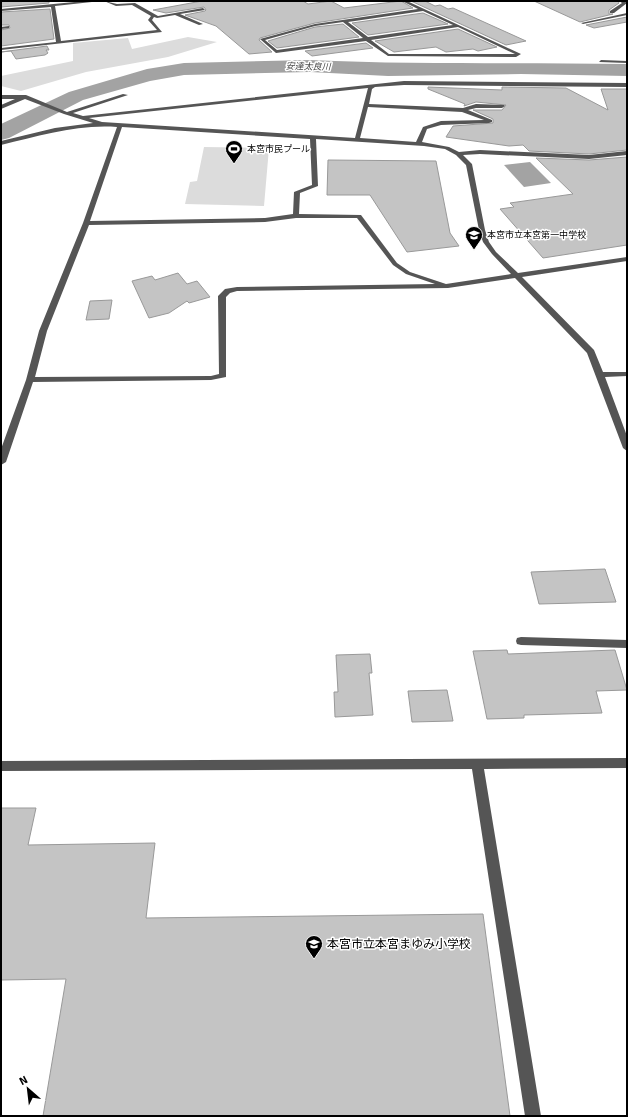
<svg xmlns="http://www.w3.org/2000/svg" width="628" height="1117" viewBox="0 0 628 1117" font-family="Signika,'Noto Sans JP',sans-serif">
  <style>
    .green { fill: #dcdcdc }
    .water { fill: #a3a3a3 }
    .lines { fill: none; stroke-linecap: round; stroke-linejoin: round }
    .river { fill: #a3a3a3; fill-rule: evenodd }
    .building { fill: #c4c4c4; stroke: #999 }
    .minor { fill: #555; fill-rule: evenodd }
    .labels { text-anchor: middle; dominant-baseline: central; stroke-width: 3; stroke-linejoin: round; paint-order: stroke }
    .far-water-label { font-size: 9px; font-style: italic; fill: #444; stroke: #fff }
    .far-poi-label { font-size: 9px; fill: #000; stroke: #fff; text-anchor: start }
    .near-poi-label { font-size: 12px; fill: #000; stroke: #fff; text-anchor: start }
  </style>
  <rect width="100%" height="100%" fill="#fff"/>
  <path class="green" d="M 188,37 L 217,42 L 168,57 L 86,72 L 21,91 L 1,86 L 1,76 L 73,61 L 73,43 L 128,38 L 132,49 Z
    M 204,147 L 269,148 L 264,206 L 185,204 L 190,182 L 197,181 Z"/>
  <path class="water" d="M 530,162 L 551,183 L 524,187 L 504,165 Z"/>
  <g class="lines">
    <path class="river" d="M 310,60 C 416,65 521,62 627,64 L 627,76 L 521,74 L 388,76 L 310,72 L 184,75 L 150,81 L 83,100 L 9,138 L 1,140 L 1,124 L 69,92 L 147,69 L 184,63 Z"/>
  </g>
  <path class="building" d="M 1,1 L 49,1 L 49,3 L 1,7 Z
    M 202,1 L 303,1 L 308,4 L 331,1 L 344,8 L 401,1 L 413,8 L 315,23 L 260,38 L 259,40 L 272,52 L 249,54 L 216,26 L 185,15 L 205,11 L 206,10 L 204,7 L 166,13 L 153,10 Z
    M 411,1 L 425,1 L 435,6 L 440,5 L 448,9 L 453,8 L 526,41 L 506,45 Z
    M 534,1 L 618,1 L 619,3 L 609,10 L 609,14 L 613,14 L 580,22 Z
    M 50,9 L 54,39 L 1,46 L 1,30 L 10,28 L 9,25 L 1,25 L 1,12 Z
    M 423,13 L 448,24 L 368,35 L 352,23 Z
    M 627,17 L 627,22 L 594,28 L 586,25 Z
    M 343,24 L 359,37 L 277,48 L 268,41 L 315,27 Z
    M 458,29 L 497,47 L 478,51 L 473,49 L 446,52 L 436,47 L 394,52 L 375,41 Z
    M 366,43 L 373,48 L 312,56 L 305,51 Z
    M 47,46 L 49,50 L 46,50 L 48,53 L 45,55 L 16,59 L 11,51 L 1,52 Z
    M 428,87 L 502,90 L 502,87 L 566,88 L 608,110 L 601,89 L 627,89 L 627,150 L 589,154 L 529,151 L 523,145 L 509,146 L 446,137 L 453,126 L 493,123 L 493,119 L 473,110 L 502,110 L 506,105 L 476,102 L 464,106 L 465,104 L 428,89 Z
    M 627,157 L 627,245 L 543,258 L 500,209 L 514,207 L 510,203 L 573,194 L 536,158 L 589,160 Z
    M 328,160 L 436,161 L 450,233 L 459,246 L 407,252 L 370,195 L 327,195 Z
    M 178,273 L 187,284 L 197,281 L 210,297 L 189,303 L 187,301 L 169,313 L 149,318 L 132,281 L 152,276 L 155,280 Z
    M 112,300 L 109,319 L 86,320 L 90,301 Z
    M 605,569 L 616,602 L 539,604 L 531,572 Z
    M 507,650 L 508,654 L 615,650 L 627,690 L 596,691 L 602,713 L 524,715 L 524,718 L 487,719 L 473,651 Z
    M 370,654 L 372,673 L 369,673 L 373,715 L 335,717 L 334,692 L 338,692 L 336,655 Z
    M 447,690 L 453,721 L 412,722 L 408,691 Z
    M 1,808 L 36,808 L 28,845 L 155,843 L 146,918 L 483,914 L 510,1116 L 43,1116 L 66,979 L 1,980 Z"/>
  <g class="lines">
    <path class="minor" d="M 85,1 L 101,1 L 55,6 L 61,41 L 157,30 L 148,20 L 151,16 L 132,5 L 116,6 L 104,1 L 117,4 L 135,3 L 158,16 L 203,8 L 205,10 L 180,14 L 203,24 L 199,25 L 175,15 L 157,18 L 154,17 L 152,20 L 162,32 L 1,50 L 1,48 L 56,42 L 51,7 L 1,11 L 1,9 Z
      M 402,1 L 407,1 L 521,54 L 516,57 L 388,56 L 366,41 L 276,53 L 260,39 L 315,24 L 418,9 ZM 423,11 L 453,25 L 368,37 L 348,22 ZM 343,22 L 363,38 L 277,50 L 265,40 L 315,26 ZM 458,27 L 515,54 L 389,54 L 371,40 Z
      M 619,1 L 624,1 L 627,3 L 614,13 L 610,13 L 610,11 L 622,3 Z
      M 627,13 L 627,15 L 583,24 L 581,23 Z
      M 9,26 L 9,28 L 1,29 L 1,27 Z
      M 601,60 L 627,61 L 627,63 L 599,62 Z
      M 404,81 L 627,83 L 627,87 L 404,85 L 375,87 L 372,89 L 369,104 L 463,108 L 476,104 L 504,105 L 505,106 L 502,108 L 476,108 L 468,110 L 492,120 L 492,122 L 489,123 L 441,125 L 427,129 L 422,142 L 449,147 L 459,152 L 480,150 L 589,155 L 627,151 L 627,155 L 589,159 L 480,154 L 463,155 L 472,164 L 485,230 L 489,242 L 496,252 L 518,273 L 627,257 L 627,261 L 522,277 L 594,350 L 603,372 L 627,372 L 627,376 L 605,377 L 627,436 L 627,451 L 623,448 L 587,353 L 515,278 L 448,288 L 237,291 L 230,293 L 226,297 L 226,377 L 211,380 L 33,382 L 6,462 L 1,465 L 1,449 L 26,380 L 39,331 L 83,223 L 117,127 C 78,124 39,136 1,145 L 1,141 L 55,128 L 93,123 L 64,114 L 25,99 L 1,109 L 1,105 L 15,99 L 1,99 L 1,95 L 26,95 L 67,112 L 123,94 L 128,95 L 73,113 L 83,116 ZM 368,88 L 355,138 L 102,122 L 89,118 ZM 368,107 L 462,112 L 484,120 L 441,121 L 423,127 L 416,142 L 360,138 ZM 122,127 L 310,139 L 312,185 L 294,192 L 293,214 L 265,218 L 90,221 ZM 316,139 L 424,146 L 445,149 L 456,155 L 466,165 L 479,230 L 483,242 L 492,254 L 511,274 L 446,284 L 410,272 L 397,263 L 361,215 L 299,214 L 300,193 L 318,186 ZM 296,218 L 357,218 L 393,265 L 406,274 L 435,284 L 237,287 L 225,289 L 218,296 L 219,374 L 211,376 L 35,377 L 47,331 L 89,225 L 265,222 Z
      M 521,637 L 627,640 L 627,648 L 521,645 L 517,644 L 516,641 L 517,638 Z
      M 627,758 L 627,768 L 484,769 L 541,1116 L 525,1116 L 472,769 L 1,771 L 1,761 Z"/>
  </g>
  <defs>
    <symbol id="stadium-pin" viewBox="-11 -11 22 30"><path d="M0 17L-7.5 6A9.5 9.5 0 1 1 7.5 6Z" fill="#000" stroke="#fff"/><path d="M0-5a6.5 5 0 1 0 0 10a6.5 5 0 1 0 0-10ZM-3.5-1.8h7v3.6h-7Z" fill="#fff"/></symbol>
    <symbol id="school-pin" viewBox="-11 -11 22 30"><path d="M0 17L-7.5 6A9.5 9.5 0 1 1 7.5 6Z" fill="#000" stroke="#fff"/><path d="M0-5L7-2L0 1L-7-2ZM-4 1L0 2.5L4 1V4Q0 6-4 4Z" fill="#fff"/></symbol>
  </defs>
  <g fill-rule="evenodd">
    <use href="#stadium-pin" x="224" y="139" width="20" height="27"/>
    <use href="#school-pin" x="464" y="225" width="20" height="27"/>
    <use href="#school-pin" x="304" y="934" width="20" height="27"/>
  </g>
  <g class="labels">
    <g class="far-water-label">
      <text transform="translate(308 67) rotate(1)">安達太良川</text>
    </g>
    <g class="far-poi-label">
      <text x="247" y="149">本宮市民プール</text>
      <text x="487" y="235">本宮市立本宮第一中学校</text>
    </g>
    <g class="near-poi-label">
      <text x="327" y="944">本宮市立本宮まゆみ小学校</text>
    </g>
  </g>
  <rect width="628" height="1117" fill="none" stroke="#000000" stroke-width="4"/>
  <g transform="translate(28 1089) rotate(332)" stroke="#ffffff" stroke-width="3" paint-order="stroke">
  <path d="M0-3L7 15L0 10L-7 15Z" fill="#000000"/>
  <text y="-6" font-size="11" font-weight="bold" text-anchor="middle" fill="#000000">N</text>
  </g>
</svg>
